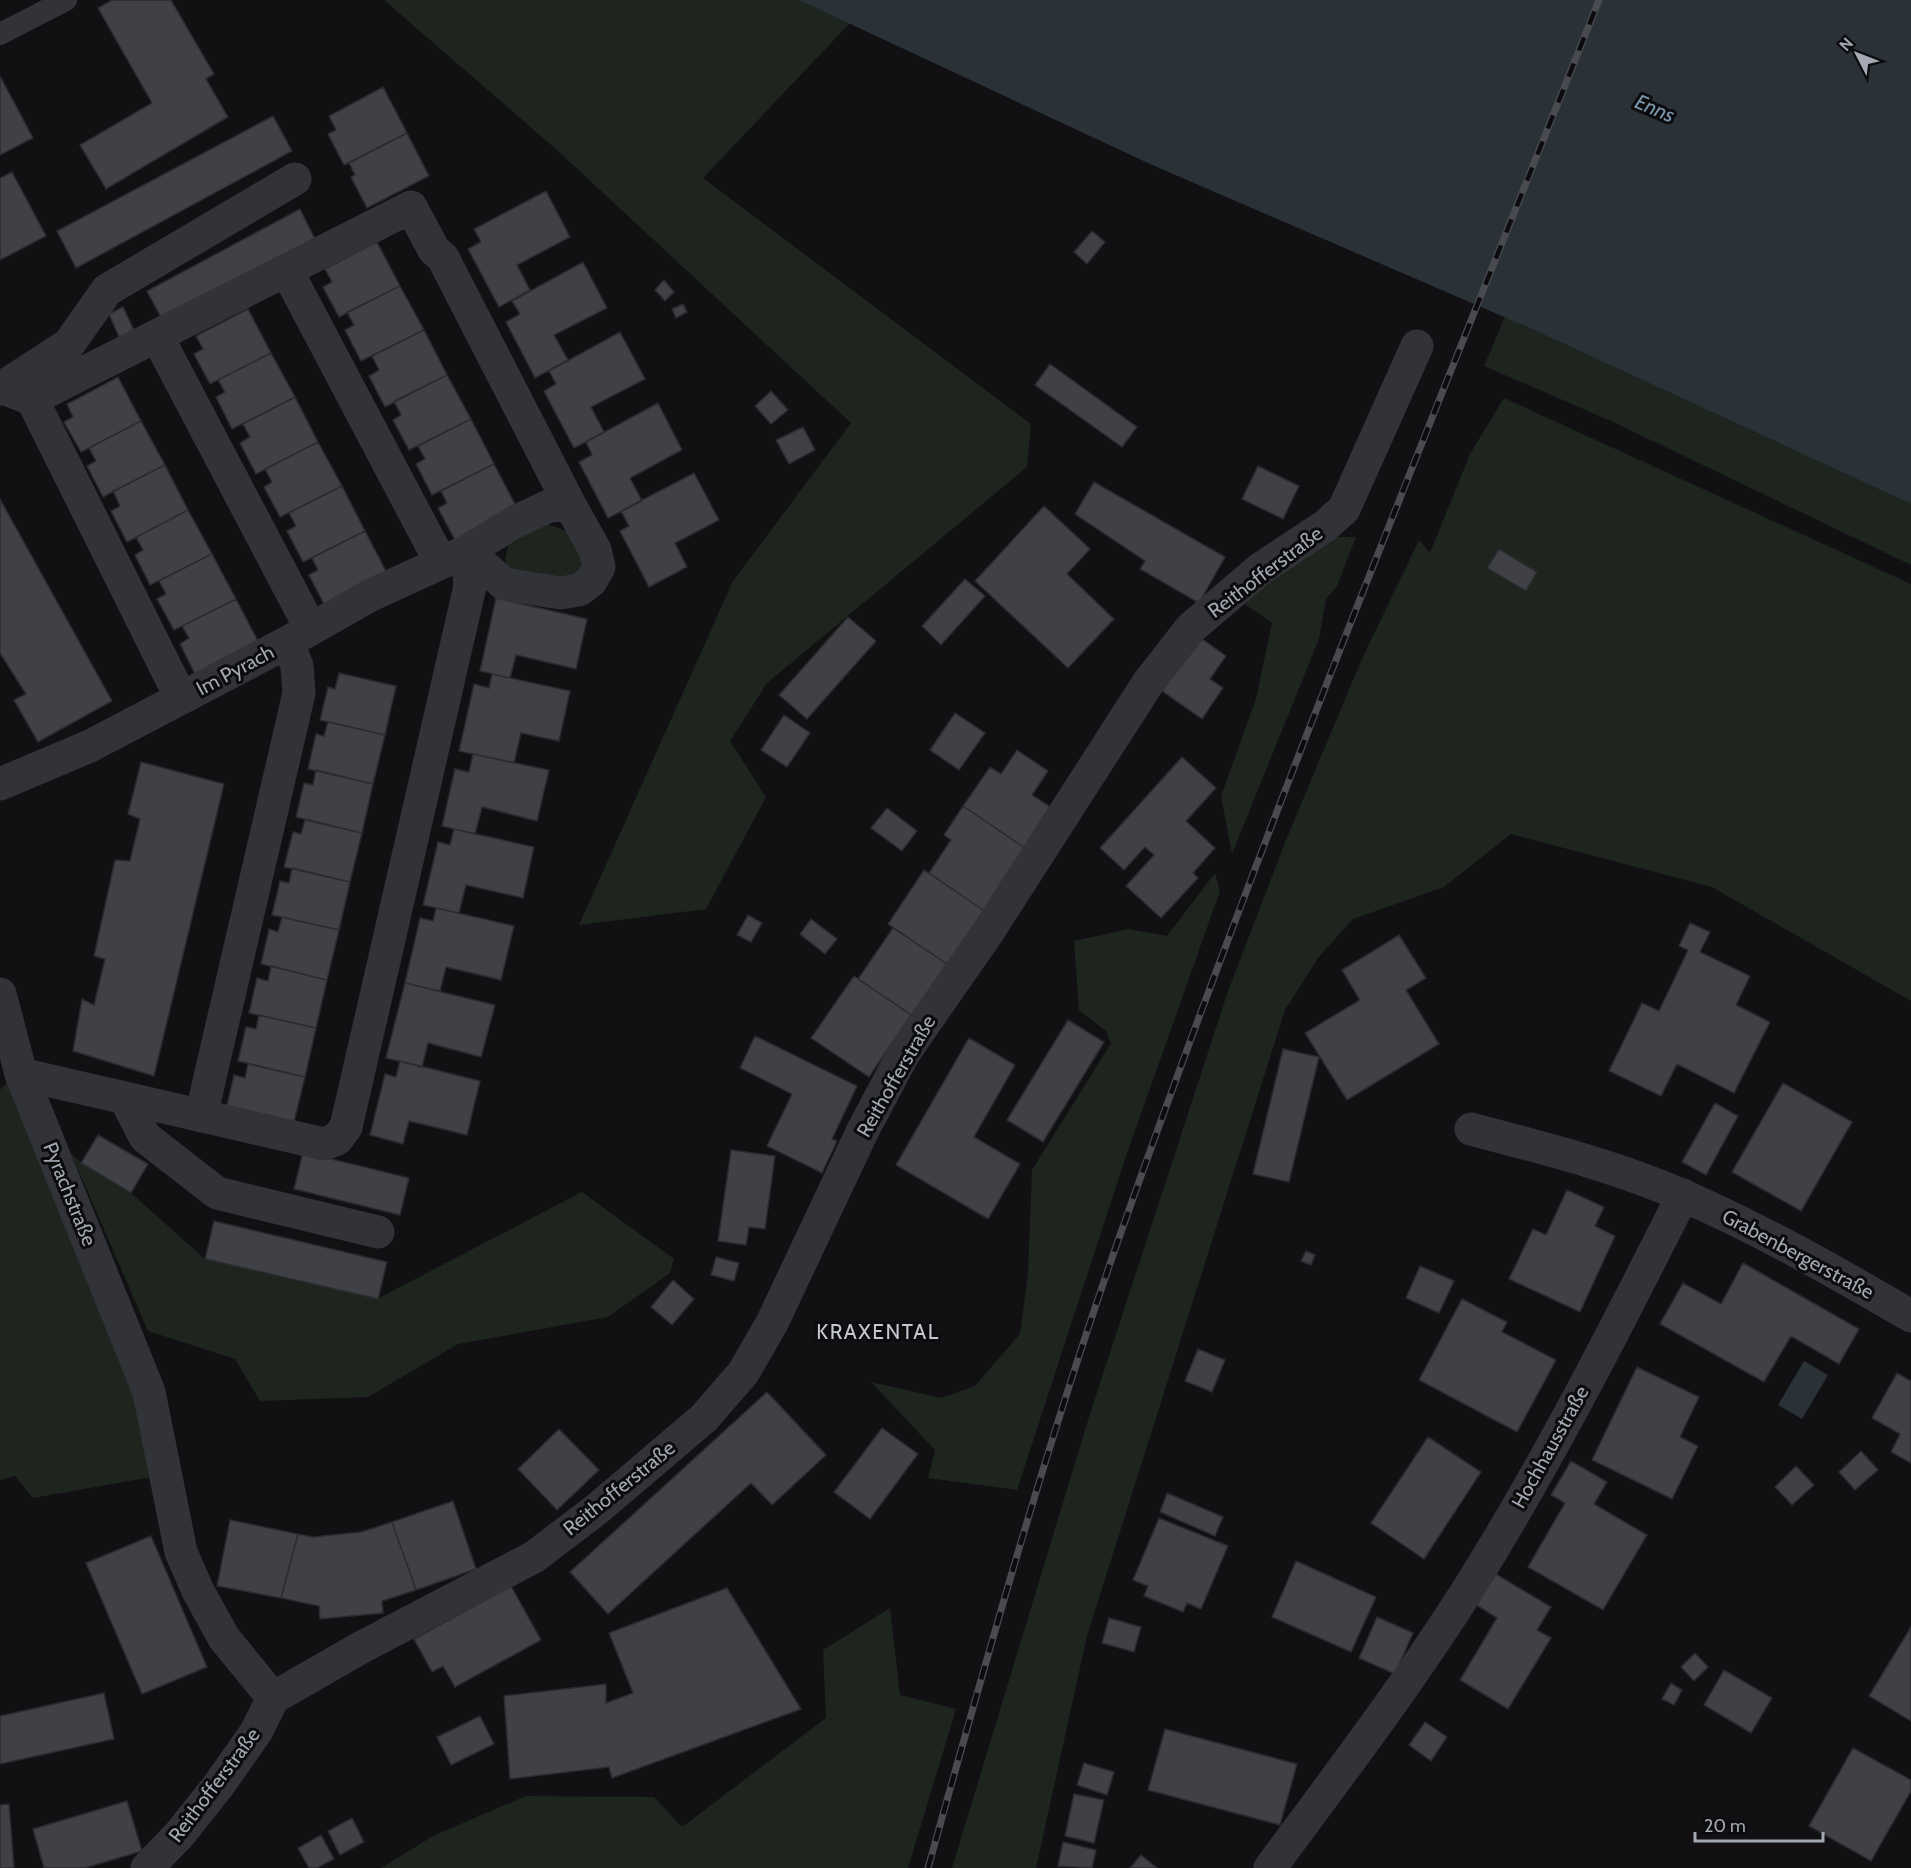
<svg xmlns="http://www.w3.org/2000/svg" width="1911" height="1868" viewBox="0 0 1911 1868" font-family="Cabin,sans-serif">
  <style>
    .green { fill: #1e251e }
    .water { fill: #2a3238 }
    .building { fill: #404146; stroke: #2b2b2f; stroke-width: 1.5 }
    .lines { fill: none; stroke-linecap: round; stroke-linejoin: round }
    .lane { stroke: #323338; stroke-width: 22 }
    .street { stroke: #323338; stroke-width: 33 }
    .rail-casing { stroke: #494b50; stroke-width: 7 }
    .rail { stroke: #0c0c0e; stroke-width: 4.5; stroke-dasharray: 14; stroke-linecap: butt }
    .labels { text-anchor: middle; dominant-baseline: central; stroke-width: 6; stroke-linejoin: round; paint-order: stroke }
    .street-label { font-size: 20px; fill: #a3a8b3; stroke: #0c0c0e }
    .water-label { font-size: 21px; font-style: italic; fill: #7a97ad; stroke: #0c0c0e }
    .neighbourhood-label { font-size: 21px; letter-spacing: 1.5px; fill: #c4c7cf; stroke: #0c0c0e }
  </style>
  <rect width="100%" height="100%" fill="#111113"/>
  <path class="green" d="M 384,0 L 799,0 L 850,23 L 703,178 L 1031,424 L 1027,467 L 767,683 L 730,741 L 766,797 L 706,909 L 579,925 L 733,581 L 851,423 L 558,151 Z
    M 1505,317 L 1911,504 L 1911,565 L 1611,421 L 1484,366 Z
    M 1504,398 L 1911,584 L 1911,1001 L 1712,887 L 1511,834 L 1444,887 L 1353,919 L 1318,958 L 1285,1010 L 1087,1636 L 1036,1868 L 952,1868 L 1089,1417 L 1228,991 L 1286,840 L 1361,661 L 1419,540 L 1430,553 L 1470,454 Z
    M 543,524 C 575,528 593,550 574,580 L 509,570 L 505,561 L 508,546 Z
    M 1329,537 L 1356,537 L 1337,586 L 1326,599 L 1319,639 L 1232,854 L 1221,796 L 1256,699 L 1272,623 L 1239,600 Z
    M 1215,873 L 1220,891 L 1125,1159 L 1017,1490 L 928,1478 L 935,1450 L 871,1382 L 941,1398 L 975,1386 L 1020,1334 L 1028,1273 L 1032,1170 L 1111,1043 L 1106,1031 L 1079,1010 L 1074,941 L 1129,929 L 1167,936 Z
    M 7,1082 L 128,1368 L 157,1476 L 33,1498 L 15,1476 L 0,1480 L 0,1090 Z
    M 71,1153 L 81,1163 L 131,1193 L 205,1259 L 377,1299 L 582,1192 L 674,1259 L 670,1273 L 608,1317 L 458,1344 L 368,1397 L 260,1401 L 235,1359 L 148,1331 Z
    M 890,1608 L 900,1695 L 956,1709 L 908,1868 L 381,1868 L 435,1835 L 526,1796 L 654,1797 L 682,1827 L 826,1718 L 823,1650 Z"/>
  <path class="water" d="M 799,0 L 1911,0 L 1911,504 L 1525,326 L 1150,164 Z
    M 1804,1361 L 1828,1375 L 1802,1419 L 1778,1405 Z"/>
  <path class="building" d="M 112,0 L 171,0 L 214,74 L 206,79 L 228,117 L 106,189 L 80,145 L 152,103 L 98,8 Z
    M 0,76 L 33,138 L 0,155 Z
    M 383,87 L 407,133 L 344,165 L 328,134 L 336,130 L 329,116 Z
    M 273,116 L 292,151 L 76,268 L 57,231 Z
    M 407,133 L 429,176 L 367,208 L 351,177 L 355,175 L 349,163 Z
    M 12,172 L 46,236 L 0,260 L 0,178 Z
    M 546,191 L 570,237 L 517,265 L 530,290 L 499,307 L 468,249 L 481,242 L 474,229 Z
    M 300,209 L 318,245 L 165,325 L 147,291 Z
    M 1092,231 L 1105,242 L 1087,264 L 1074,252 Z
    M 377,242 L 400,286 L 339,317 L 323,287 L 332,282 L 325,269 Z
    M 583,262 L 607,308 L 554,335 L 568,360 L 535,378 L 506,322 L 520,314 L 512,301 Z
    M 664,280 L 674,292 L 665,301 L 655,290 Z
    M 400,286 L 424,330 L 361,361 L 345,330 L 354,325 L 347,312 Z
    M 683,304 L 687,312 L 676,318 L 672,309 Z
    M 123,307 L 138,339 L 123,346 L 109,314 Z
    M 248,309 L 271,353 L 210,384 L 194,354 L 203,349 L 196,336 Z
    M 424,330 L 447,375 L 385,407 L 369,376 L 379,370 L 372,356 Z
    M 620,332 L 645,379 L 591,407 L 604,432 L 574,448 L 544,391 L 556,384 L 549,371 Z
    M 271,353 L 295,397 L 232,429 L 216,397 L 225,392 L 218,380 Z
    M 1050,364 L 1137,427 L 1122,447 L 1035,385 Z
    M 447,375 L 471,419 L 409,450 L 393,420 L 401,415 L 394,401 Z
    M 118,377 L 141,421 L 81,452 L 64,422 L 73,417 L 67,404 Z
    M 771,391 L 788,410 L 771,424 L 755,406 Z
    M 295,397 L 318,442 L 256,474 L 240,443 L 250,437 L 243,424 Z
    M 658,403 L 682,450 L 630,478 L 642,501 L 608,518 L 579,462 L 592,455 L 586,442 Z
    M 471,419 L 494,464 L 432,495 L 416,464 L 425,459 L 418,446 Z
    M 141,421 L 165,465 L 103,497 L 87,466 L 96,461 L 89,448 Z
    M 803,427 L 815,450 L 789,464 L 776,440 Z
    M 318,442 L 342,486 L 280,517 L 264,487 L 272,482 L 265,469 Z
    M 494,464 L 517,508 L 455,540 L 438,508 L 447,503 L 441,491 Z
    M 165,465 L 188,510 L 127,542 L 111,511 L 120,506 L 113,491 Z
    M 1258,466 L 1299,486 L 1283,519 L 1242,499 Z
    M 694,473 L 719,520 L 675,543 L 687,567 L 649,587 L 620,531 L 629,526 L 621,511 Z
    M 1094,482 L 1225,557 L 1199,603 L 1140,569 L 1145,561 L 1075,514 Z
    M 342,486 L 365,531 L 303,562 L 287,531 L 296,526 L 289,513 Z
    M 0,499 L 112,701 L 38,742 L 14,700 L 26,694 L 0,653 Z
    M 1044,506 L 1090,549 L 1067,574 L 1114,619 L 1068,668 L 975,581 Z
    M 188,510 L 212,554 L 150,585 L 135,555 L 143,550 L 136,537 Z
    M 365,531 L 388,575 L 326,608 L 309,575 L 318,570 L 312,558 Z
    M 1499,549 L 1537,572 L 1526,591 L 1487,568 Z
    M 212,554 L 236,599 L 174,630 L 157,599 L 166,594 L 159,581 Z
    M 965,579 L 985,596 L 941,645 L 922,626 Z
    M 496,598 L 587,619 L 576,669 L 516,655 L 510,678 L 480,671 Z
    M 236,599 L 259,643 L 196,676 L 180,644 L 189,638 L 182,626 Z
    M 848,617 L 876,641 L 807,719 L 779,695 Z
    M 1195,634 L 1226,656 L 1210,679 L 1223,688 L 1202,719 L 1158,688 Z
    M 339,673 L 396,686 L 385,735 L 320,720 L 328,687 L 335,689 Z
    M 492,674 L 570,691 L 559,741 L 521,733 L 514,763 L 459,751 L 474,684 L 489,688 Z
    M 955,713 L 985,733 L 959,770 L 930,750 Z
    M 784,715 L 810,733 L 787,767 L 761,750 Z
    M 328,722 L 385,735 L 373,784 L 308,769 L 316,734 L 324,736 Z
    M 1017,750 L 1048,771 L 1032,795 L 1052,808 L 1025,848 L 963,806 L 990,767 L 1001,774 Z
    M 473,754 L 549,770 L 537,821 L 482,807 L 475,834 L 442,826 L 455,769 L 469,772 Z
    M 1182,757 L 1216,788 L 1186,821 L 1215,848 L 1193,873 L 1198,878 L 1161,918 L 1126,886 L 1154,855 L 1145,847 L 1124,870 L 1100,848 Z
    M 141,762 L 224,784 L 154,1076 L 73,1051 L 82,999 L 94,1005 L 105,959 L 94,956 L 115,860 L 130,861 L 140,819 L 128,814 Z
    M 316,770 L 373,784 L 362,833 L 296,817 L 304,783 L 313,785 Z
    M 963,806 L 1025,848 L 989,914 L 929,873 L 951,840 L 944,835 Z
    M 887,808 L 917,831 L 902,851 L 871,828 Z
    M 305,820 L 362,833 L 350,882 L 284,867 L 293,832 L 301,834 Z
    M 454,829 L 534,847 L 523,898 L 466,885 L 459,913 L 423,905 L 438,842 L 450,845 Z
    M 292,868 L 350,882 L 339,930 L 272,915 L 280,881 L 289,883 Z
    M 924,870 L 989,914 L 953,968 L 888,924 Z
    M 436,908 L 514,926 L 501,980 L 446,967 L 440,991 L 405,983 L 420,918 L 433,921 Z
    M 748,915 L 762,923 L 751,942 L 737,935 Z
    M 282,917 L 339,930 L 327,980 L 261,964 L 269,929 L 278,932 Z
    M 811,919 L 837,939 L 825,954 L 800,934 Z
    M 1690,923 L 1710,932 L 1700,952 L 1750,976 L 1736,1005 L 1770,1022 L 1734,1093 L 1677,1064 L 1661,1096 L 1609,1071 L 1642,1003 L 1659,1011 L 1688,950 L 1679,946 Z
    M 893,928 L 953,968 L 919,1020 L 858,979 Z
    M 1399,935 L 1426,978 L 1406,990 L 1439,1044 L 1347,1100 L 1305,1033 L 1360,1000 L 1342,970 Z
    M 271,966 L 327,980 L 316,1028 L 249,1013 L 257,978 L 268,981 Z
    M 854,976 L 911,1015 L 869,1077 L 811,1038 Z
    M 405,983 L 495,1005 L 481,1057 L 428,1043 L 422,1067 L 386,1058 Z
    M 259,1015 L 316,1028 L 305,1077 L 238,1061 L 246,1027 L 256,1029 Z
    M 1068,1020 L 1104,1042 L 1043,1142 L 1007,1120 Z
    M 755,1036 L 857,1086 L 832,1139 L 837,1141 L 822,1173 L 767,1146 L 792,1094 L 740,1068 Z
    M 969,1038 L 1015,1065 L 974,1137 L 1020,1164 L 988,1219 L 896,1165 Z
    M 1283,1049 L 1319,1057 L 1289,1182 L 1253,1174 Z
    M 400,1061 L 480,1081 L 467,1135 L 409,1121 L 403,1144 L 370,1135 L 385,1074 L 396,1077 Z
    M 248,1064 L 305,1077 L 293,1126 L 226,1110 L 234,1075 L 245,1078 Z
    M 1783,1083 L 1852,1122 L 1801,1211 L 1732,1172 Z
    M 1715,1103 L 1738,1116 L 1706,1175 L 1682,1162 Z
    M 98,1135 L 148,1164 L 131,1193 L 81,1163 Z
    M 731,1150 L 775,1156 L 765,1229 L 749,1227 L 746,1245 L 718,1241 Z
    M 303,1152 L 409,1178 L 400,1215 L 294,1189 Z
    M 1567,1190 L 1604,1207 L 1595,1226 L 1615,1236 L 1580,1312 L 1509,1279 L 1533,1229 L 1546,1235 Z
    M 214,1221 L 387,1262 L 378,1299 L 205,1259 Z
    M 1306,1251 L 1315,1255 L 1311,1265 L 1301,1261 Z
    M 716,1257 L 739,1263 L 734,1281 L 711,1275 Z
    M 1743,1263 L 1859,1329 L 1839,1364 L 1791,1336 L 1764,1382 L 1660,1324 L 1683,1283 L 1721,1304 Z
    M 1420,1266 L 1454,1281 L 1439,1313 L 1406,1298 Z
    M 673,1280 L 694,1299 L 672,1325 L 651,1307 Z
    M 1462,1299 L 1507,1322 L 1502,1332 L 1556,1360 L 1517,1432 L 1419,1380 Z
    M 1198,1349 L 1225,1360 L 1212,1392 L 1185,1381 Z
    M 1637,1367 L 1699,1397 L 1680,1437 L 1698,1446 L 1672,1499 L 1592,1460 Z
    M 1897,1373 L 1911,1381 L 1911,1463 L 1891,1452 L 1900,1434 L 1872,1418 Z
    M 767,1392 L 826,1455 L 772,1505 L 751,1483 L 608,1614 L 570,1572 Z
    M 882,1428 L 918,1454 L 870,1519 L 834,1492 Z
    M 559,1429 L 599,1470 L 557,1510 L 518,1469 Z
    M 1428,1437 L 1481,1472 L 1424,1559 L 1371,1523 Z
    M 1861,1451 L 1878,1470 L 1855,1490 L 1839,1472 Z
    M 1571,1461 L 1607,1482 L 1594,1504 L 1647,1535 L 1603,1610 L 1528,1567 L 1565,1503 L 1551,1495 Z
    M 1796,1466 L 1814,1485 L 1792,1505 L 1775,1487 Z
    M 1167,1493 L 1223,1517 L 1215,1536 L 1160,1512 Z
    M 453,1501 L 476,1569 L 416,1590 L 392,1522 Z
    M 1159,1518 L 1228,1546 L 1201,1609 L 1187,1603 L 1183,1612 L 1144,1596 L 1148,1586 L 1133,1580 Z
    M 230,1520 L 298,1534 L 281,1598 L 217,1586 Z
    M 392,1522 L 416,1590 L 382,1601 L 383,1613 L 320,1619 L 319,1606 L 281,1598 L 298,1534 L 313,1537 L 361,1532 Z
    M 151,1536 L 207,1667 L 142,1694 L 86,1563 Z
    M 1296,1561 L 1376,1597 L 1351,1652 L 1272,1617 Z
    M 1494,1573 L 1551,1607 L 1537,1630 L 1551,1638 L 1508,1709 L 1460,1680 L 1497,1618 L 1475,1604 Z
    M 511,1586 L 541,1640 L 455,1687 L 443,1666 L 432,1672 L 414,1639 Z
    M 727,1588 L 801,1709 L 612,1778 L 609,1767 L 510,1779 L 504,1696 L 606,1684 L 606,1703 L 633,1693 L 609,1633 Z
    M 1377,1617 L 1413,1633 L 1395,1674 L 1359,1658 Z
    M 1109,1618 L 1141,1627 L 1134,1652 L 1102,1643 Z
    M 1911,1627 L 1911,1721 L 1869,1696 Z
    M 1695,1653 L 1708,1667 L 1694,1681 L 1681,1667 Z
    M 1724,1670 L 1772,1698 L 1751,1733 L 1704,1705 Z
    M 1671,1683 L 1682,1690 L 1674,1705 L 1662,1699 Z
    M 104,1693 L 114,1739 L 0,1764 L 0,1716 Z
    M 480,1716 L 494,1744 L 451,1765 L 437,1737 Z
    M 1425,1722 L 1447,1737 L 1431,1761 L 1409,1745 Z
    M 1165,1729 L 1297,1764 L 1280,1825 L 1148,1790 Z
    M 1853,1748 L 1911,1780 L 1911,1791 L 1871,1861 L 1809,1826 Z
    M 1084,1763 L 1114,1772 L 1107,1795 L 1077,1785 Z
    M 1074,1794 L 1104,1800 L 1094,1843 L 1065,1836 Z
    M 127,1801 L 142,1851 L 85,1868 L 44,1868 L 33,1829 Z
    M 9,1804 L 14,1868 L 0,1868 L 0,1805 Z
    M 352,1818 L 364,1842 L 340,1855 L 328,1831 Z
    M 321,1835 L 334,1859 L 317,1868 L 309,1868 L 298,1848 Z
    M 1063,1842 L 1096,1850 L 1092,1868 L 1058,1866 Z
    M 1141,1855 L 1157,1868 L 1130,1868 Z"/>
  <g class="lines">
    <path class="lane" d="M 0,34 L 66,0"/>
    <path class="street" d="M 287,271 L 441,563
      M 158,338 L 311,629
      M 3,388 L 32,399 L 411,207 L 434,250 L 443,258 L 570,505
      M 0,389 L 69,344 L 107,290 L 295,179
      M 32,399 L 181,698
      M 0,784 L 90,746 L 288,642 L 371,595 L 467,551 L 515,522 L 549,506 L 570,505 L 595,550 L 599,567 L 591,581 L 579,590 L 560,593 L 504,584 L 467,551
      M 0,994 L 21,1074 L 149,1392 L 181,1552 L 198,1591 L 224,1638 L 273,1698
      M 21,1074 L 324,1144 L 337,1139 L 346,1127 L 470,586 L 467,551
      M 125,1098 L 145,1137 L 217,1193 L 378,1232
      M 201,1116 L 299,693 L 297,666 L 288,642
      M 1471,1129 C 1543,1148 1616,1166 1684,1196 C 1762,1230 1837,1273 1911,1316
      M 147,1868 L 179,1835 L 218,1786 L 256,1732 L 273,1698 L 362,1647 L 534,1557 L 597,1509 L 704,1418 L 743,1373 L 772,1323 L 863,1130 L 904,1053 L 988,932 L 1148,683 L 1191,628 L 1260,569 L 1325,526 L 1344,509 L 1417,346
      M 1270,1868 C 1347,1764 1425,1662 1491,1552 C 1561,1436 1622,1316 1683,1195"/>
    <defs>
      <path id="rail" d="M 928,1868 C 987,1657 1046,1445 1119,1238 C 1266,821 1436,411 1599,0"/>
    </defs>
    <use href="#rail" class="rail-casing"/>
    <use href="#rail" class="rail"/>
  </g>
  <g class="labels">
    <g class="street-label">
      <text transform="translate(1265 572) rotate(-37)">Reithofferstraße</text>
      <text transform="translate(235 670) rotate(-28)">Im Pyrach</text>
      <text transform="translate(896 1076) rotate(-60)">Reithofferstraße</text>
      <text transform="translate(70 1194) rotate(68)">Pyrachstraße</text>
      <text transform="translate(1798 1254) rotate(28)">Grabenbergerstraße</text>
      <text transform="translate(1550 1447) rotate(-61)">Hochhausstraße</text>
      <text transform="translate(619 1488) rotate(-39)">Reithofferstraße</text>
      <text transform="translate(214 1785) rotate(-53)">Reithofferstraße</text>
    </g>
    <g class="water-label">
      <text transform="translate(1655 108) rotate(23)">Enns</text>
    </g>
    <g class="neighbourhood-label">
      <text x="878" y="1331">KRAXENTAL</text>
    </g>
  </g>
  <g transform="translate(1857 54) rotate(312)" stroke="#0c0c0e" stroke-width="4.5" paint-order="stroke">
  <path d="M0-4.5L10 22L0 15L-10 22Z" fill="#a3a8b3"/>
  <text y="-9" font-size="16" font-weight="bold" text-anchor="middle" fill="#a3a8b3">N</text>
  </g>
  <path d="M1695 1832v9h128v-9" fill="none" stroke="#a3a8b3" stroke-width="3"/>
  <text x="1704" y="1832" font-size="18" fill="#a3a8b3" stroke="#0c0c0e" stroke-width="4.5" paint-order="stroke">20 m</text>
</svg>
